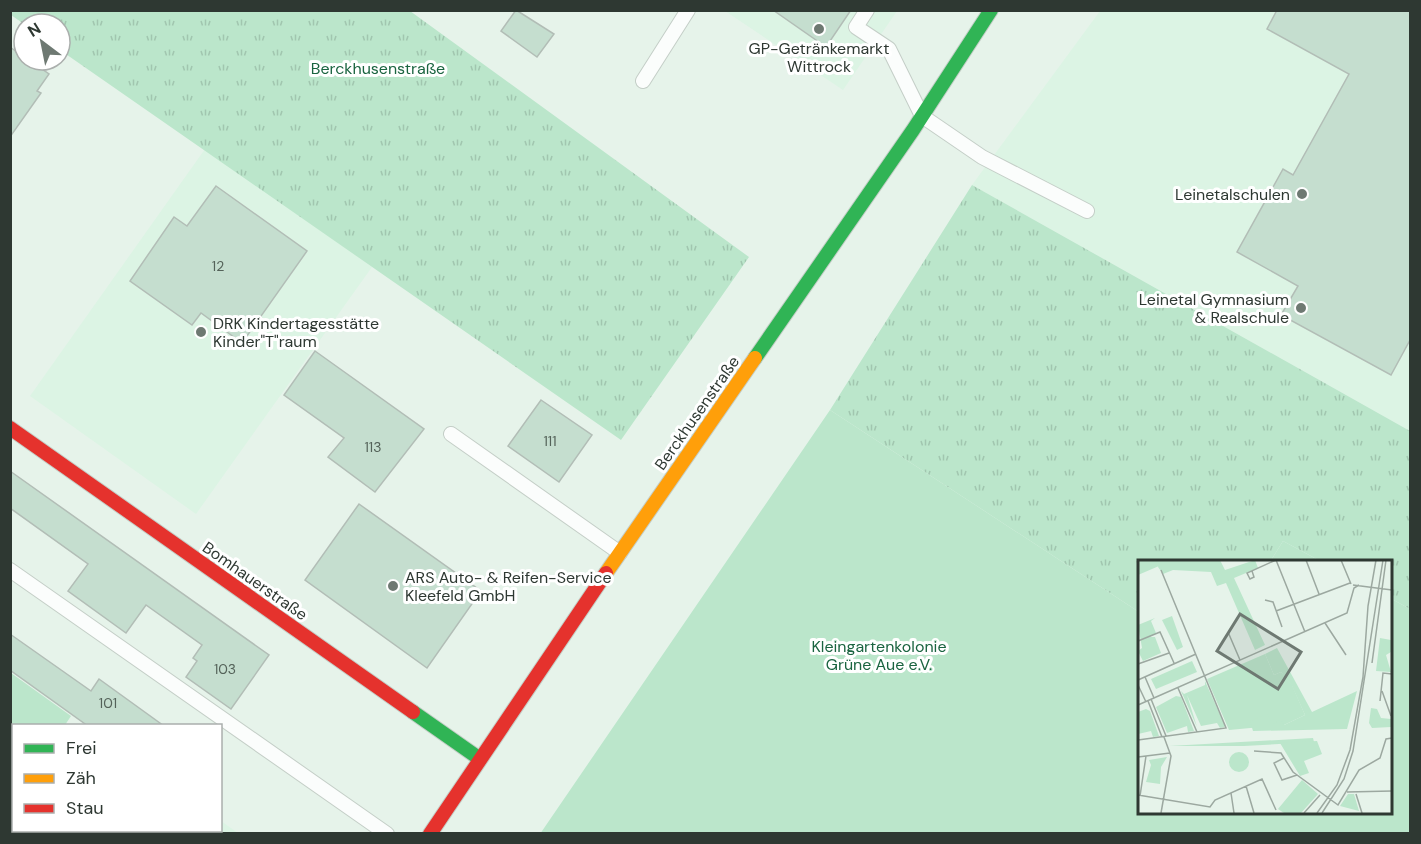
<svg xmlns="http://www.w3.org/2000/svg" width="1421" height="844" viewBox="0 0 1421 844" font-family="'DM Sans',sans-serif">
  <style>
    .built { fill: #dcf4e4 }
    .green { fill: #bbe6cb }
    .park { fill: url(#park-tufts) }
    .building { fill: #c5decf; stroke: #b2bdb6; stroke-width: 1.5 }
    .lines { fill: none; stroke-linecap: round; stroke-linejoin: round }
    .lane-casing { stroke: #c4cec7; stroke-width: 16 }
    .fast-casing { stroke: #c4cec7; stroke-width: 16 }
    .slow-casing { stroke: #c4cec7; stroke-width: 16 }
    .jam-casing { stroke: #c4cec7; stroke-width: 16 }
    .lane { stroke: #fbfdfc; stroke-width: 14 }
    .fast { stroke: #30b455; stroke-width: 14 }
    .slow { stroke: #ff9f0a; stroke-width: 14 }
    .jam { stroke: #e5322d; stroke-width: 14 }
    .poi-dot { fill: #6e7972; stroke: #fff; stroke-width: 2 }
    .labels { text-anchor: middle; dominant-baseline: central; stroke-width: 6; stroke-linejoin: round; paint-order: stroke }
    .number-label { font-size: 14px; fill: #546259 }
    .poi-label { font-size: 16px; fill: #2e3832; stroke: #fff; text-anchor: end }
    .park-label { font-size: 16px; fill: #1a6440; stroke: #fff }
    .street-label { font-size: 16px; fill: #2e3832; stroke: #fff }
    .inset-road { fill: none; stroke: #9ca8a0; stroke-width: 1.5 }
    .view { fill: #6e7972; fill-opacity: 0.15; stroke: #6e7972; stroke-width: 3 }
    .inset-edge { fill: none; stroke: #2e3832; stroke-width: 3 }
  </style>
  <defs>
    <pattern id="park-tufts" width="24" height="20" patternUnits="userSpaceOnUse" patternTransform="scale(1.5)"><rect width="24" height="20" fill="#bbe6cb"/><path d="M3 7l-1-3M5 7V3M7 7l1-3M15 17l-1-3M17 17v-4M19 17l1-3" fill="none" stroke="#a1c6af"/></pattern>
  </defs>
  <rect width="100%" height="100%" fill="#e6f3ea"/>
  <path class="built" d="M 725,11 L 897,11 L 843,90 Z
    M 1100,11 L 1410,11 L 1410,431 L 972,185 Z
    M 205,149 L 372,267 L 196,514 L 30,396 Z
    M 13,803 L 14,830 L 220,830 L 221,821 L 238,833 L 11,833 L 11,807 Z"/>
  <path class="green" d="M 830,410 L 1139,612 L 1139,812 L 1390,812 L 1390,598 L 1410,609 L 1410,833 L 540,834 Z
    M 1283,541 L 1322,562 L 1270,562 Z
    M 11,673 L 71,716 L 65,725 L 14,726 L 14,803 L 11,807 Z"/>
  <path class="park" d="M 11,10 L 410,11 L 749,257 L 621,440 L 60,50 L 60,24 L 24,24 L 11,15 Z
    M 972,185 L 1410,431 L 1410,609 L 1390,598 L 1390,562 L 1322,562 L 1283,541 L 1270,562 L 1139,562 L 1139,612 L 830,410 Z"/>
  <path class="building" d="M 516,10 L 554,34 L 537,57 L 501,31 Z
    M 773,10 L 851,10 L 826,47 Z
    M 1277,10 L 1410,10 L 1410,340 L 1391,375 L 1281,315 L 1298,286 L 1237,252 L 1283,169 L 1293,175 L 1349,74 L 1267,29 Z
    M 10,47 L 24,57 L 24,60 L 29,60 L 49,74 L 37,91 L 41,93 L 10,137 Z
    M 216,186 L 307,251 L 242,343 L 201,313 L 192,325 L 130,281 L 174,217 L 187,226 Z
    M 315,351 L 424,429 L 375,492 L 328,457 L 344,438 L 284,395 Z
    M 541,400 L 592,435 L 559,482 L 508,446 Z
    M 10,471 L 269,655 L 231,709 L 186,677 L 197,661 L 193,658 L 202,645 L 146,605 L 126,633 L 68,591 L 88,564 L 10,508 Z
    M 359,504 L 481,591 L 427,668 L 305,580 Z
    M 10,634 L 91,691 L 99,679 L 164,726 L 88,726 L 10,670 Z"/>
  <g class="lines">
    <defs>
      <path id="lane" d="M 867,10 L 856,27 L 889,49 L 922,116 L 982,157 L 1087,211
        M 643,81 L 688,10
        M 451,434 L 620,553
        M 10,570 L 387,834"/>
      <path id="fast" d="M 755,358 L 913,130 L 991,10
        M 413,712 L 480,759"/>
      <path id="slow" d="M 606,573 L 755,358"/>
      <path id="jam" d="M 10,428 L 413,712
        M 430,834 L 606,573"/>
    </defs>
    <use href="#lane" class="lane-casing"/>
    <use href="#fast" class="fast-casing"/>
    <use href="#slow" class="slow-casing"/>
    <use href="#jam" class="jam-casing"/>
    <use href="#lane" class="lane"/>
    <use href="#fast" class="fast"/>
    <use href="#slow" class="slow"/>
    <use href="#jam" class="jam"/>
  </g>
  <g class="poi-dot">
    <circle cx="819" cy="29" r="6"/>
    <circle cx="1302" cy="194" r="6"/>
    <circle cx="1301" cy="308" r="6"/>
    <circle cx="201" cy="332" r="6"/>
    <circle cx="393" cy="586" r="6"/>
  </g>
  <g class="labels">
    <g class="number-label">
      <text x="218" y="266">12</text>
      <text x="550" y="441">111</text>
      <text x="373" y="447">113</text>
      <text x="225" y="669">103</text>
      <text x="108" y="703">101</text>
    </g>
    <g class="poi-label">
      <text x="819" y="48" text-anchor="middle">GP-Getränkemarkt<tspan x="819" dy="18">Wittrock</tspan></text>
      <text x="1290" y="194">Leinetalschulen</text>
      <text x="1289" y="299">Leinetal Gymnasium<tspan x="1289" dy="18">&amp; Realschule</tspan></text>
      <text x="213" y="323" text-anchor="start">DRK Kindertagesstätte<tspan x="213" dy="18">Kinder"T"raum</tspan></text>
      <text x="405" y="577" text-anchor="start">ARS Auto- &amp; Reifen-Service<tspan x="405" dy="18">Kleefeld GmbH</tspan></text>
    </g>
    <g class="park-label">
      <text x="378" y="68">Berckhusenstraße</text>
      <text x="879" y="646">Kleingartenkolonie<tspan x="879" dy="18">Grüne Aue e.V.</tspan></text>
    </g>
    <g class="street-label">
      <text transform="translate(697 413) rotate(-55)">Berckhusenstraße</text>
      <text transform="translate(255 581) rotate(35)">Bomhauerstraße</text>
    </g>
  </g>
  <g transform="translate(1138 560)">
    <rect width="254" height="254" fill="#e6f3ea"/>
    <path d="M 0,0 L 21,0 L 21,6 L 0,15 ZM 34,56 L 45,87 L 39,90 L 24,60 ZM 17,58 L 13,61 L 18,73 L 12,77 L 17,77 L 23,93 L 5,101 L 0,91 L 4,88 L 0,65 ZM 127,94 L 136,115 L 143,112 L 154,125 L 167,155 L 146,165 L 91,170 L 69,119 ZM 54,101 L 59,112 L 18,129 L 13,119 ZM 67,121 L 87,166 L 86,167 L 82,168 L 79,163 L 63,166 L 49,135 L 59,167 L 43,131 L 46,134 L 67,125 ZM 38,136 L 43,137 L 56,171 L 50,172 L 49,166 L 29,173 L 18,147 ZM 8,149 L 12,151 L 21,176 L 15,177 L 13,171 L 0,174 L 0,152 ZM 175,178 L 176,182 L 106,186 L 31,186 ZM91 202a10 10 0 1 1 20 0a10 10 0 1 1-20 0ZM 29,197 L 23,207 L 22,224 L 8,222 L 13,205 L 11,200 Z" fill="#bbe6cb"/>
    <path d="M 164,220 L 180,234 L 163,253 L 146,253 L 140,249 ZM 210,234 L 216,234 L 221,251 L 202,246 Z" fill="#bbe6cb"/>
    <path d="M 82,0 L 87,10 L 117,0 L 120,8 L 96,18 L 127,85 L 117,90 L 88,23 L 79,26 L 73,12 L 35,10 L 25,14 L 20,7 L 21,1 ZM 242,78 L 253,80 L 253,92 L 248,95 L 253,112 L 238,111 ZM 139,88 L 174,152 L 219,131 L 209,169 L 115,171 L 112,161 L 129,154 L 134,164 L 143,160 L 146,165 L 167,155 L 154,126 L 143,112 L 136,115 L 127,94 ZM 233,148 L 239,149 L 243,158 L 253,159 L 253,167 L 234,168 L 231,163 ZM 179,181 L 184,194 L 166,201 L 171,213 L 162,216 L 142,183 Z" fill="#bbe6cb"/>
    <path class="inset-road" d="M 138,0 L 167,72M 168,0 L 181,34M 203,0 L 213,24M 114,11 L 116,17 L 112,19 L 109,13 L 138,0M 215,25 L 254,30M 127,40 L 135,42 L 144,67M 138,51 L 212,23M 187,63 L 208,95M 90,72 L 102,100M 0,81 L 22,72 L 36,103M 234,103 L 248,0M 0,104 L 31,93M 7,117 L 16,138M 0,120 L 58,94M 0,125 L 8,142M 40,128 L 59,172M 244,131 L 253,156M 13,139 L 28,176M 10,141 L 24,177M 242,141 L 245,113 L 254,114M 0,145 L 209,53 L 216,28 L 221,25M 0,180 L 88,168 L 23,10M 116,191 L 143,193 L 155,212 L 200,245 L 221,210 L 242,198 L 248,179 L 254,178M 0,197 L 32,193M 146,198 L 136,203 L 144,220 L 159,215M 108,226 L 116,253M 209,232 L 254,231M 93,233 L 96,253M 218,234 L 224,253M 0,235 L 72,247 L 77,240 L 124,219 L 138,250M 2,236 L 8,196M 23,253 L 33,196 L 26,177M 166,253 L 182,235M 179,253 L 199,225 L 212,190 L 225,117 L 230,46 L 238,0M 184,253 L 206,219 L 215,191 L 245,0"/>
    <path class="view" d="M 102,54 L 163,92 L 140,129 L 79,91 Z"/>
    <rect width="254" height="254" class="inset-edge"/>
  </g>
  <rect width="1421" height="844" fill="none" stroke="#2e3832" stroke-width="24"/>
  <rect x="12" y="724" width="210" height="108" fill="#ffffff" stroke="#abafad" stroke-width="1.5"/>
  <rect x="24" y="744" width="30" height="9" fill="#30b455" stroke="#abafad" stroke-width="1.5"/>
  <text x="66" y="754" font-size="18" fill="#2e3832">Frei</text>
  <rect x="24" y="774" width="30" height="9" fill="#ff9f0a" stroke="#abafad" stroke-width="1.5"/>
  <text x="66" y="784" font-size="18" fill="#2e3832">Zäh</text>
  <rect x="24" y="804" width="30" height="9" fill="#e5322d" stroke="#abafad" stroke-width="1.5"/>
  <text x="66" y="814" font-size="18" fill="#2e3832">Stau</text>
  <g transform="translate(42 42) rotate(328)"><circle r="28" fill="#ffffff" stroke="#abafad" stroke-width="1.5"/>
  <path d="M0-4.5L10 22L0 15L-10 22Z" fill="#6e7972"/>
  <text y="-9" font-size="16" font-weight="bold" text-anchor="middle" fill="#2e3832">N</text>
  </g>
</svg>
